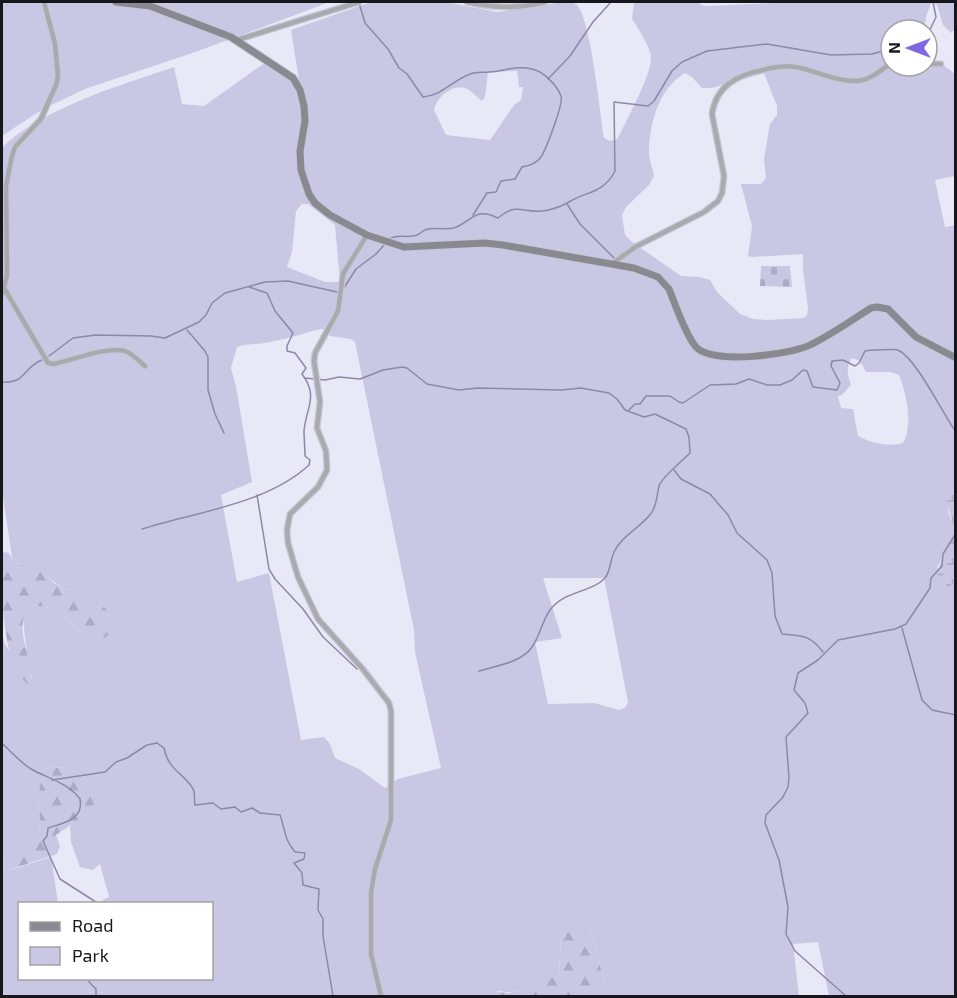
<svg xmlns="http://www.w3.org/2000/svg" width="957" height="998" viewBox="0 0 957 998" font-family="'Exo 2',sans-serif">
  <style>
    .green { fill: #cac7e5; fill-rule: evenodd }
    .forest { fill: url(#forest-firs) }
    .wetland { fill: url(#wetland-marsh) }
    .cemetery { fill: url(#cemetery-stones) }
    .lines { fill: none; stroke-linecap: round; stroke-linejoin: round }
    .stream { stroke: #8b88a9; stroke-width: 1.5 }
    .street-casing { stroke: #c7c6d3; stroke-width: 7 }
    .secondary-casing { stroke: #c7c6d3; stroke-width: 9 }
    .street { stroke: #a9a9af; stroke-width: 4.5 }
    .secondary { stroke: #8a8992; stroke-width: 7 }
  </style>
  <defs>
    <pattern id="forest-firs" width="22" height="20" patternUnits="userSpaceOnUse" patternTransform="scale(1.5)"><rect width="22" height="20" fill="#cac7e5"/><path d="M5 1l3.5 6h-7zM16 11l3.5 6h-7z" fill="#adaac4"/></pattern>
    <pattern id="wetland-marsh" width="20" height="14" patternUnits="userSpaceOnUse" patternTransform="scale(1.5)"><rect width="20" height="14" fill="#cac7e5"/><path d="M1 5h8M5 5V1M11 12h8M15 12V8" fill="none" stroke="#adaac4"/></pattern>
    <pattern id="cemetery-stones" width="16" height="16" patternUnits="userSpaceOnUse" patternTransform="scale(1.5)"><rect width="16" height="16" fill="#cac7e5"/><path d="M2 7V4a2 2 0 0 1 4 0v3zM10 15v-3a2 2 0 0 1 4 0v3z" fill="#adaac4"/></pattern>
  </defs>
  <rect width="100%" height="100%" fill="#e9e8f6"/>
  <path class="green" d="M 2,2 L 330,2 L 198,51 L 85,89 L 43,109 L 2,136 Z
    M 371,2 L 446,2 L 497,12 L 563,2 C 568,2 573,2 577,5 C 591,20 600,114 604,138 L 610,141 L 617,139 L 620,134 C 628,117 651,75 651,58 C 651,48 638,28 632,19 L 634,2 L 699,2 L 701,5 L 707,6 L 794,2 L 955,2 L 955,29 L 951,33 L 943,25 L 937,5 L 933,3 L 931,3 L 926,17 L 924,30 L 891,30 L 891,66 L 936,67 L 941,63 L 955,74 L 955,176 L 935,180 L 945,227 L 956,225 L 956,487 L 951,490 L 948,512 L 954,525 L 952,540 L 937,567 L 947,586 L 956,583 L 955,996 L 829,996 L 818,942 L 793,944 L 799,996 L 594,996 L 605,984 L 590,928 L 561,936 L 559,975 C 540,983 520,996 498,991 L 488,996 L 2,996 L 2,875 L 4,872 L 51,857 L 58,903 L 20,904 L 20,978 L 212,978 L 212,904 L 97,903 L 109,897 L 100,864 L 93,870 L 80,867 L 71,842 L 70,825 L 81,815 L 88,782 C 77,767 68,766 50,768 L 38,797 L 40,823 L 37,835 L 20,850 L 2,860 L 2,635 L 5,645 L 32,678 L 28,664 L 23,619 L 26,611 L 32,605 L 52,608 L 83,633 L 85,596 L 76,590 L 64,589 L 33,566 L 15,564 L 12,557 L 2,490 L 2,148 C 9,140 18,134 27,128 C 72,99 124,84 174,67 L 182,104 L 204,106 L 266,62 L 299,80 L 291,30 ZM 517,71 L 519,87 L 523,87 L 521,100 L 514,105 L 490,140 L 446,135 L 434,110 C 436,98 452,84 465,88 C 471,90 477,97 482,101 L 485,97 L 488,72 ZM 685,73 L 692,77 L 702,88 L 712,88 L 764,73 L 777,106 L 777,115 L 770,124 L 764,159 L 766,178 L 761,184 L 741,184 L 752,226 L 748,256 L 752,257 L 803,254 L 803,269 L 808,309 L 807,315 L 804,318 L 767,320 L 753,319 L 740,314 L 717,292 L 710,280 L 699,277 L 681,276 L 632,242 L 625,235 L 622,215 L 626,207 L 649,185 L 654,176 C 653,169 649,160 649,153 C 649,124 659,88 685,73 ZM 302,204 L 308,204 L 335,225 L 340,282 L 325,282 L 287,267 L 292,252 L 296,211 ZM 321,329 L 328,331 L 330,336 L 351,339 L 355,342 L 414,630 L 415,652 L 441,768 L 398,779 L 385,788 L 359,769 L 335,758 L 330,744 L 324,737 L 301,740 L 269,573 L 237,582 L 221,495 L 252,482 L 236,386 L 231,368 L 237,347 C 248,343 258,345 270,342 C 287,339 304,333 321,329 ZM 852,358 L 860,361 L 866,372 L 890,372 L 899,375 C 907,395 913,425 903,443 C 888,447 871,443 858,436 L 853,409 L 841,408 L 838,396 L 842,395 L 851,385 C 848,375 845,367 852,358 ZM 543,578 L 604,578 L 628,702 L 625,708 L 619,710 L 594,703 L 548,704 L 535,642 L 562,638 Z"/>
  <path class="forest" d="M 5,552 L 9,553 L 15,564 L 38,567 L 53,582 L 64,589 L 76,590 L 104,607 L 114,619 L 109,635 L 104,638 L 92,640 L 52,608 L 32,605 C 8,625 38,663 29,685 C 0,663 2,590 2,553 Z
    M 67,767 C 76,768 81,772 86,779 C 90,785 97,794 95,801 C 92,812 65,829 56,835 L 60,846 L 57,854 L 12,869 L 2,875 L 2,860 L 20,850 L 37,835 L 40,823 L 38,797 L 43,772 L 50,768 Z
    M 590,928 L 605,984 L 594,996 L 488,996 L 492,991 L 508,993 L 519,991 L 559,975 L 561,936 L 575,930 Z"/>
  <path class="wetland" d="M 955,487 L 955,583 L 943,589 L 938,583 C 934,562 951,550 953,530 C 955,515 937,498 955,487 Z"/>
  <path class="cemetery" d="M 761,266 L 790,266 L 792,287 L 760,286 Z"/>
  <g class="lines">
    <path class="stream" d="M 359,3 L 365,23 L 388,49 L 399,68 L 407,74 L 423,97 C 441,96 452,81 468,75 C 475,71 483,73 490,72 C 504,71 517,65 532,69 C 543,71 557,85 561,96 C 564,103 546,149 541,157 C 536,164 529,166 522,167 L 515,179 L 501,181 L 496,192 L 487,193 L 473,215
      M 927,36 L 936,17 L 933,2
      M 548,79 L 570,56 L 593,22 L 611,2
      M 567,204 L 580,224 L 614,258
      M 389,239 C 398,233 407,239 417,235 C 420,234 422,231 425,230 C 434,227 445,230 454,228 C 472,222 474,206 498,218 C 517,202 521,213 542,211 C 553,210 560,207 569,202 C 587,191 604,193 615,171 L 614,102 L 648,106 L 654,101 L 672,71 L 682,62 L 707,51 L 767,44 L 831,55 L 872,54 L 891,49
      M 342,291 L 356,269 L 376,254 L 384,245
      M 187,330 L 205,351 L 208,357 L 208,390 L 215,414 L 224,433
      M 49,356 L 73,338 L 96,335 L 151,336 L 165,338 L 199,322 L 206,315 L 212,303 L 225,293 L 265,282 L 288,281 L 337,292
      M 305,378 L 325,380 L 339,377 L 360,379 L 383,370 L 402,367 L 407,368 L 427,384 L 459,390 L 478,388 L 562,390 L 581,388 L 609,393 L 617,399 L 625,410 L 644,417 L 655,414 L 686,429 L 689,437 L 690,453 C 684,459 661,478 659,486 C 657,494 657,504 652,512 C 642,527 622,535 614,552 C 610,561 611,570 605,578 C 591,593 565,590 550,610 C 542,621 540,636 532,647 C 521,663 495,666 479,671
      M 2,382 C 26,384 23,367 42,360
      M 629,410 L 635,404 L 640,404 L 646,396 L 670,396 L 679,402 L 683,403 L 710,385 L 736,384 L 749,379 L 767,385 L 780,385 L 792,380 L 803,370 L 807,371 L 813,387 L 837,390 L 840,383 L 831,366 L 832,361 L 843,360 L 855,366 L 859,363 L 865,351 C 869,350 896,349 898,350 C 917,359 942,413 956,432
      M 674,470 L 681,479 L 710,494 L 728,515 L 737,533 L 767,560 L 772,573 L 775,616 L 782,634 C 802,636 809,634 823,652
      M 257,495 L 269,569 L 275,579 L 303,609 L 323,637 L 357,669
      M 142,529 C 196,512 267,504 309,465 L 310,460 L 305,456 C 305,448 304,439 304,431 C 306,407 319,397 302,374 L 306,368 L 295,353 L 287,351 L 287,346 L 293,333 L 275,311 L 267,293 L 249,287
      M 902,628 L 922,700 L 932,710 L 956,715
      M 2,743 C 11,752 20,762 31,769 C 47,778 69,783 80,799 C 84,820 63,823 48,828 L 47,836 L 43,841 L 60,879 L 99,904
      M 52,780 L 105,772 L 116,762 L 127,758 L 147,745 L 157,743 L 164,748 C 169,773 187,774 194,791 C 195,796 194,801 195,805 L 213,803 L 221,809 L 235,807 L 241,812 L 252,808 L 260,813 L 280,815 C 286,831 283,837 295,852 L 305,853 L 304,859 L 294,863 L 302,873 L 303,885 L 319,889 L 318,910 L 323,919 L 323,936 L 333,996
      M 91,978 L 89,982 L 96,989 L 96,996
      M 846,996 L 795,951 L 786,934 L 788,907 L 779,860 L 765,823 L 766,815 L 783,797 L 788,787 L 789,778 L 786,737 L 808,713 L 805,703 L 794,690 L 798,673 L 818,660 L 838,640 L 895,629 L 906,624 L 930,588 L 931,578 L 942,566 L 943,554 L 956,533"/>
    <defs>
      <path id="street" d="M 467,2 C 494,8 517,9 545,2
        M 237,40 L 359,2
        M 927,64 L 941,64
        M 367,235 L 343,274 L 338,311 L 315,353 L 314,361 L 320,402 L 317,428 L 326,451 L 327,470 L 318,487 L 290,514 L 287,530 L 288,543 L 298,577 L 318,619 L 362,668 L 389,703 L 391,711 L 391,820 L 375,869 L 371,893 L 371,954 L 381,996
        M 613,263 L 637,246 L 704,212 L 718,201 L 722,193 L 724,176 L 712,114 C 716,86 737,75 763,70 C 774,67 784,65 795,67 C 815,70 833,81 854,81 C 869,81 879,72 891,63
        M 4,288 L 48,363 L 54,364 C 73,360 107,346 125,351 C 133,354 139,361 145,366
        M 2,294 L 7,275 L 6,186 L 12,156 L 15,147 L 41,119 L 56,85 L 58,76 L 55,44 L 44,2"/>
      <path id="secondary" d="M 116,2 L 150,6 L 231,37 L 293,78 L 300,90 L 304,106 L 305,121 L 300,151 L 301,170 L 309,194 L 315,203 L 330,215 L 367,235 L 404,247 L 485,243 L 503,245 L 634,268 L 658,277 L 669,289 C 675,304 686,336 696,347 C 712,365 792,355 812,344 C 832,334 852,320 871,308 L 877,307 L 888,309 L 916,337 L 956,358"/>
    </defs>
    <use href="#street" class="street-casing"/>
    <use href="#secondary" class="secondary-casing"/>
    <use href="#street" class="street"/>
    <use href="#secondary" class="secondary"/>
  </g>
  <rect width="957" height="998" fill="none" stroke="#17161b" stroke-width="6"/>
  <rect x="18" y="902" width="195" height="78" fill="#ffffff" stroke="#a2a2a4" stroke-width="1.5"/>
  <rect x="30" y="922" width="30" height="9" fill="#8a8992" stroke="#a2a2a4" stroke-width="1.5"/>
  <text x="72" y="932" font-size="18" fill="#17161b">Road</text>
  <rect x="30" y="947" width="30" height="18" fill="#cac7e5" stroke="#a2a2a4" stroke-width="1.5"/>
  <text x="72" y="962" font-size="18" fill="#17161b">Park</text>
  <g transform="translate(909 48) rotate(270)"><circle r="28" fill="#ffffff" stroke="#a2a2a4" stroke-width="1.5"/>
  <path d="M0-4.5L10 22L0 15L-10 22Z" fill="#8267e2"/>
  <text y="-9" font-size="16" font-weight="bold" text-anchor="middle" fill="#17161b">N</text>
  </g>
</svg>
